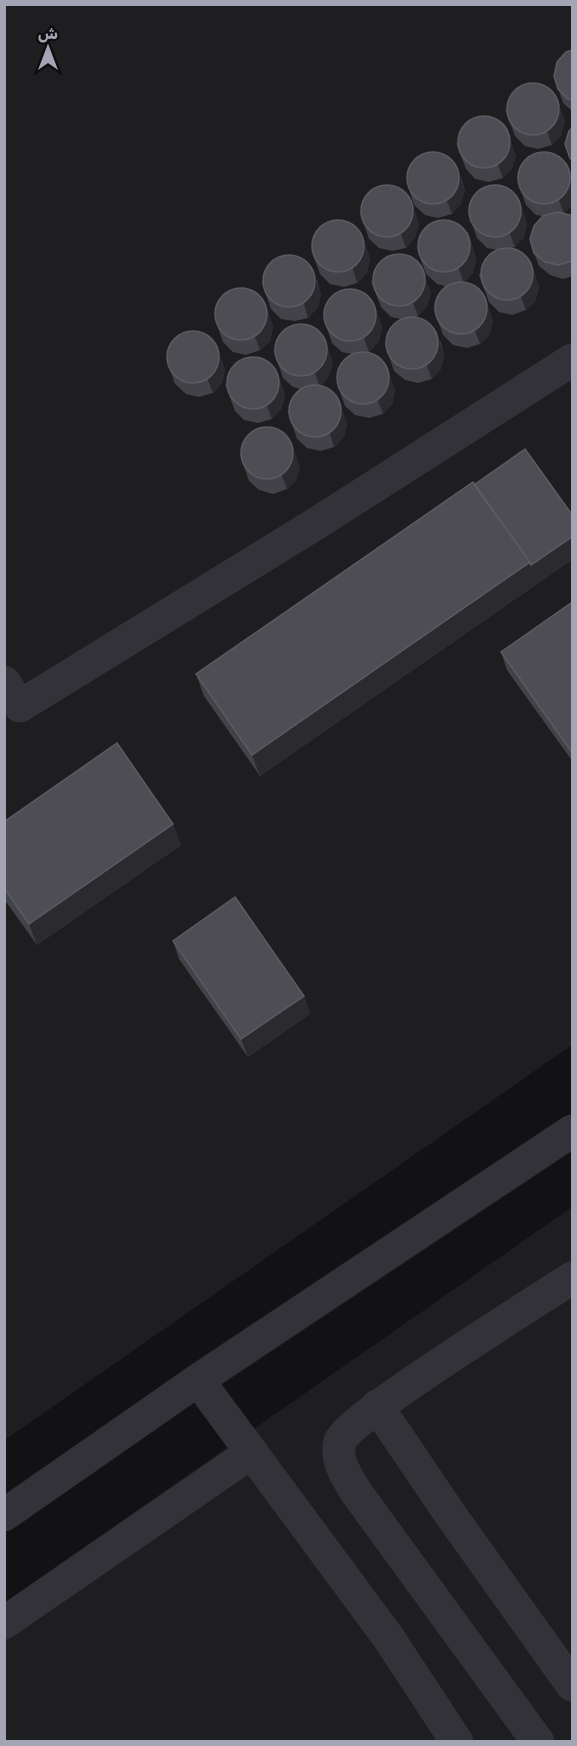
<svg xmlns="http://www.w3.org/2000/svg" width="577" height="1746" viewBox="0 0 577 1746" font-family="Rubik,'Noto Sans Arabic',sans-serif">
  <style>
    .built { fill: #1e1d20 }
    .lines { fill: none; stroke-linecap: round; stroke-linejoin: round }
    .minor { stroke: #333238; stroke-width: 33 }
    .wall { fill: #434248 }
    .shaded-wall { fill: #2b2a2e }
    .building { fill: #4e4d54; stroke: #5b5b63; stroke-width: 1.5 }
  </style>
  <rect width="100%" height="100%" fill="#121113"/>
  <path class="built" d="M 5,5 L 572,5 L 572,1045 L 5,1440 Z
    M 572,1207 L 572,1741 L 5,1741 L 4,1603 Z"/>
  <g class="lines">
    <path class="minor" d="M 4,682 L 20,706 L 317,523 L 572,360
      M 198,1380 L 388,1637 L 457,1742
      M 377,1406 L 450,1514 L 572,1685
      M 4,1515 L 198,1380 L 572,1131
      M 4,1623 L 252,1452
      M 538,1742 L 356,1492 C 347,1477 335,1460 340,1441 C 347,1419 540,1299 572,1278"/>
  </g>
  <path class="wall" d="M 573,50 L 573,112 L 563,103 L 554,76 Z
    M 505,109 L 565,121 L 561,135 L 552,145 L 538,149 L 525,146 L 515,136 Z
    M 456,143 L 516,155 L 512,168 L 503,178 L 489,182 L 475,179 L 466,169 Z
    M 567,163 L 573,177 L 573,204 L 564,213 L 573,217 L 573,276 L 563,279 L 550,275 L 539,266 L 534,253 L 543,216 L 536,215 L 526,205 L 517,178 Z
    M 461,177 L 465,190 L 461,204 L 452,214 L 438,218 L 425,215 L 414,205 L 410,192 Z
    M 468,211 L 527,223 L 524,237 L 515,247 L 510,248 L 530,260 L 539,287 L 535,301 L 526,310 L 512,315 L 499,312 L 489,302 L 479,275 L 498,250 L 487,248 L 477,238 Z
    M 360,212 L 419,223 L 415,237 L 406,248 L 392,251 L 379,248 L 369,239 Z
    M 361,232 L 370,259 L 367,273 L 357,283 L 344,287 L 330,284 L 320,274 L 315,260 Z
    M 468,232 L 476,259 L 473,273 L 464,282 L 493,320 L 490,334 L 480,344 L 467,348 L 453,345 L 443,335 L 434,309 L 445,286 L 437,284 L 426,274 L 421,260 Z
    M 317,280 L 321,294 L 318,307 L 308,318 L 295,321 L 281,319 L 271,309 L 262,282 Z
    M 371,281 L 431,292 L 427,306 L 418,316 L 415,317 L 441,342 L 444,355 L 441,369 L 432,379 L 418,383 L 405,380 L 394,371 L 385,344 L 401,319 L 391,317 L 381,307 Z
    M 264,300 L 273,327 L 270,341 L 260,350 L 246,355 L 233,352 L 223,342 L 218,328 Z
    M 373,301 L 382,327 L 379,341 L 369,352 L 368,352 L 395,390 L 392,404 L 383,414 L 369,418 L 355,415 L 345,406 L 340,392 L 351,354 L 342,352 L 332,343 L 327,329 Z
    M 274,351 L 333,362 L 329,376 L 321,386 L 347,423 L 344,437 L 334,447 L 321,451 L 307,448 L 297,439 L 288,412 L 300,389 L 293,387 L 283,378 Z
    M 166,357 L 225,369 L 222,383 L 213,393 L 199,397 L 186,394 L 175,384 Z
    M 276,369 L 285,395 L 281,409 L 272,419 L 258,423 L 244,420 L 235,411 L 225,384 Z
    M 240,454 L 300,466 L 296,480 L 287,489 L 273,494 L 259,490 L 249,481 Z
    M 474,485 L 573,559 L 260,776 L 204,696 L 196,674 Z
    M 573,605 L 573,762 L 507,670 L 501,652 Z
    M 4,822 L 173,824 L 181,845 L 37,945 L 4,899 Z
    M 173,941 L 304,996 L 310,1014 L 248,1057 L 179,959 Z"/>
  <path class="shaded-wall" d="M 556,95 L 565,121 L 561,135 L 552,145 L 547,131 Z
    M 506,128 L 516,155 L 512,168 L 503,178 L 498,165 Z
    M 567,163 L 573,177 L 573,204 L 564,214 L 559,200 Z
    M 456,164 L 465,190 L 461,204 L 452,214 L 447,201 Z
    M 518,196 L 527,223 L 524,237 L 515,247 L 510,234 Z
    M 410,197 L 419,223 L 415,237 L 406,248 L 401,234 Z
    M 361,232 L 370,259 L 367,273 L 357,283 L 353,269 Z
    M 468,232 L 476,259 L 473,273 L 464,283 L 459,269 Z
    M 530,260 L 539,287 L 535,301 L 526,310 L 521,297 Z
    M 421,266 L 431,292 L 427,306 L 418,316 L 413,303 Z
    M 312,267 L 321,294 L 318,307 L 308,318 L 304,304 Z
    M 484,293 L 493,320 L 490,334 L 480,344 L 475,331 Z
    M 264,300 L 273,327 L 270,341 L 260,350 L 255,337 Z
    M 373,301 L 382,327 L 379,341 L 369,352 L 364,338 Z
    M 436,329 L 444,355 L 441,369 L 432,379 L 427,366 Z
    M 324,336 L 333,362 L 329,376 L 320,387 L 315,373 Z
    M 216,343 L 225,369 L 222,383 L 213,393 L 208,380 Z
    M 386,364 L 395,390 L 392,404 L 383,414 L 378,401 Z
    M 276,369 L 285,395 L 281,409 L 272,419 L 267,406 Z
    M 338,397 L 347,423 L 344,437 L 334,447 L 330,434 Z
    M 290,439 L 300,466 L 296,480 L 287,489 L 282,476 Z
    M 573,536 L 573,559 L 537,584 L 531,565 Z
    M 530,562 L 537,584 L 260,776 L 252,755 Z
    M 173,824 L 181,845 L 37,945 L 29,924 Z
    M 304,996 L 310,1014 L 248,1057 L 241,1039 Z"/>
  <path class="building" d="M 573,50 L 573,100 L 568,99 L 558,89 L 554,76 L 557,62 L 566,52 Z
    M507 109a26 26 0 1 1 52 0a26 26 0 1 1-52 0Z
    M458 142a26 26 0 1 1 52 0a26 26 0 1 1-52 0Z
    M 573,127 L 573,161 L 570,158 L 565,144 L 569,131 Z
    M518 178a26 26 0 1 1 52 0a26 26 0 1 1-52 0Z
    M407 178a26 26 0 1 1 52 0a26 26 0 1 1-52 0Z
    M361 211a26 26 0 1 1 52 0a26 26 0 1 1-52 0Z
    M469 211a26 26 0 1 1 52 0a26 26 0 1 1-52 0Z
    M 557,212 L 570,215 L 573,217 L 573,261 L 558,265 L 545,262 L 534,253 L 530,239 L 534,226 L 543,216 Z
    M312 246a26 26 0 1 1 52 0a26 26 0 1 1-52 0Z
    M418 246a26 26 0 1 1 52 0a26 26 0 1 1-52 0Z
    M481 274a26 26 0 1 1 52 0a26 26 0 1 1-52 0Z
    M373 280a26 26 0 1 1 52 0a26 26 0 1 1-52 0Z
    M263 281a26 26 0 1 1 52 0a26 26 0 1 1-52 0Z
    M435 308a26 26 0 1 1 52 0a26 26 0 1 1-52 0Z
    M215 314a26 26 0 1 1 52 0a26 26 0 1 1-52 0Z
    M324 315a26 26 0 1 1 52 0a26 26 0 1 1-52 0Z
    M386 343a26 26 0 1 1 52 0a26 26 0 1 1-52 0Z
    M275 350a26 26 0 1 1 52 0a26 26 0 1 1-52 0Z
    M167 357a26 26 0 1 1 52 0a26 26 0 1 1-52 0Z
    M337 378a26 26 0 1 1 52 0a26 26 0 1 1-52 0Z
    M227 383a26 26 0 1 1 52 0a26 26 0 1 1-52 0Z
    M289 411a26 26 0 1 1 52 0a26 26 0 1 1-52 0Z
    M241 453a26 26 0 1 1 52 0a26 26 0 1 1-52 0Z
    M 525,449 L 573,516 L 573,536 L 531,565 L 530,562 L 474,485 Z
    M 473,482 L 530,562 L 252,755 L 196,674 Z
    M 571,603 L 573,605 L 573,754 L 501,652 Z
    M 117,743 L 173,824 L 29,924 L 4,888 L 4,822 Z
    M 235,897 L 304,996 L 241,1039 L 173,941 Z"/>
  <rect width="577" height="1746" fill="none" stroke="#a3a5b4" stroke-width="12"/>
  <g transform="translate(48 48)" stroke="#0d0c0e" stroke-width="4.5" paint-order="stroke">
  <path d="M0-4.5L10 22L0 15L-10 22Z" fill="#a3a5b4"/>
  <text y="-9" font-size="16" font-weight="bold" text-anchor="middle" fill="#a3a5b4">ش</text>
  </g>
</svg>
